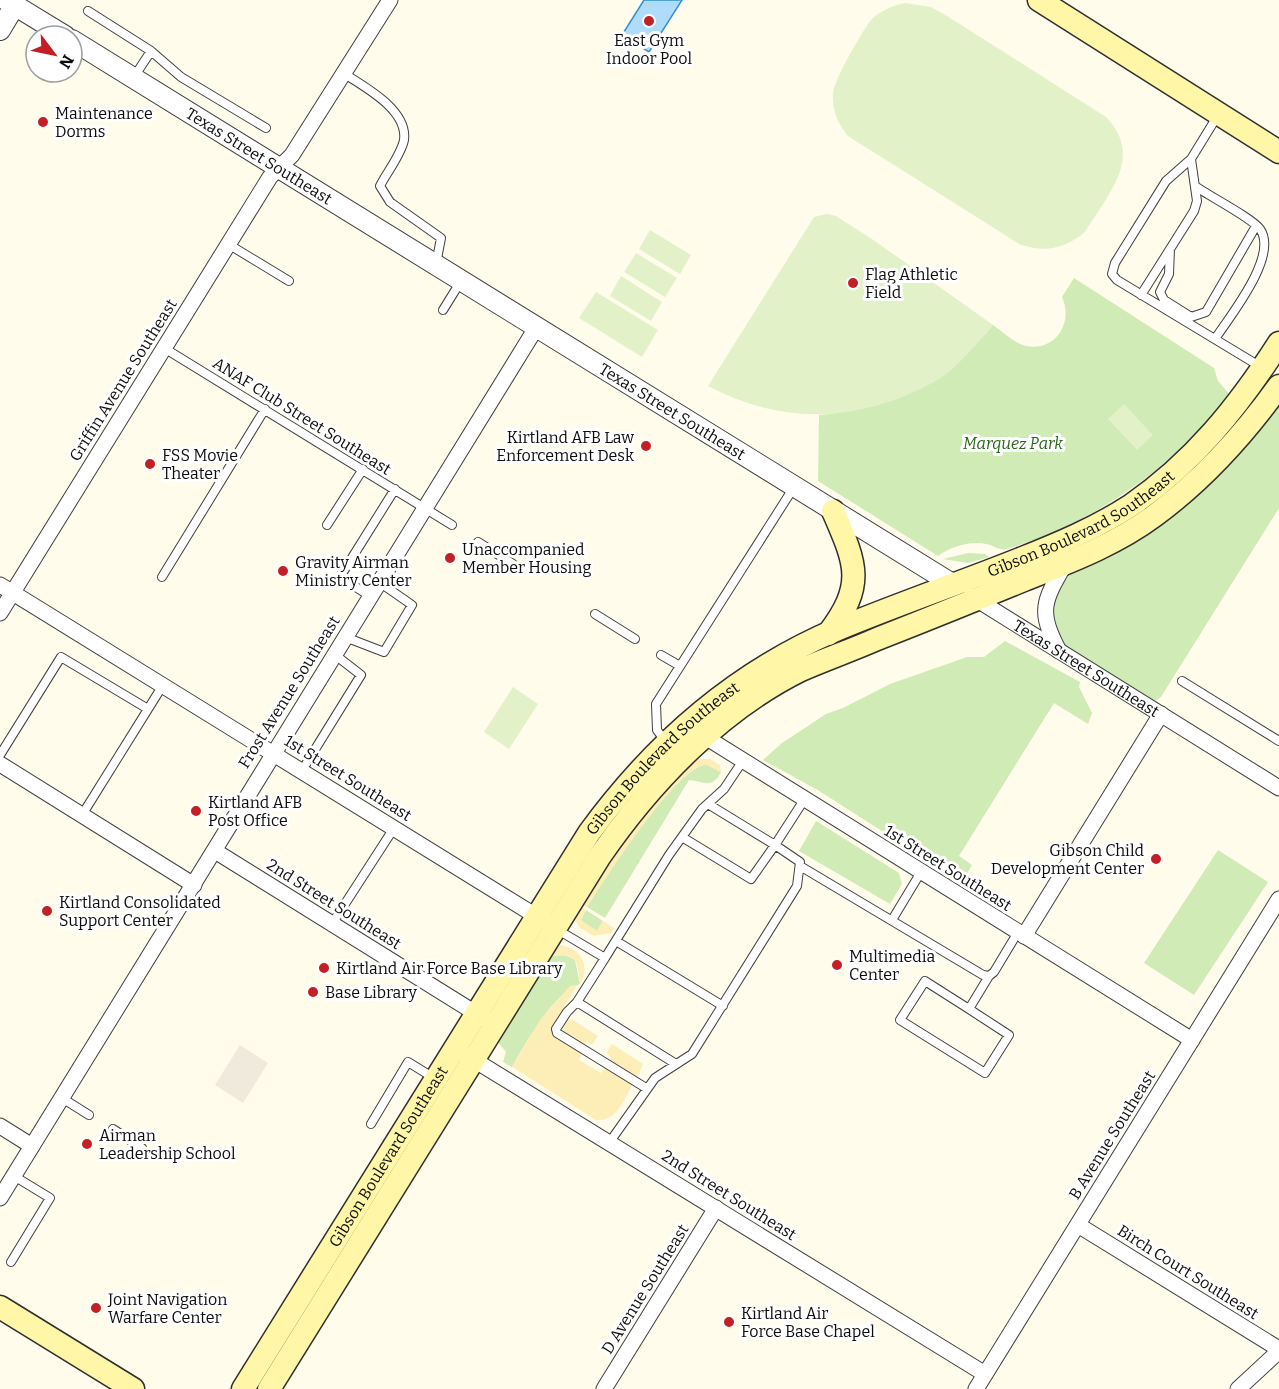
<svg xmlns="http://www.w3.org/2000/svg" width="1279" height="1389" viewBox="0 0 1279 1389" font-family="Bitter,serif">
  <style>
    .green { fill: #d0ebb5 }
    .sand { fill: #fdeeb7 }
    .pitch { fill: #e2f1c7 }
    .plaza { fill: #efeadc }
    .water { fill: #afdcf8; stroke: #3390d2; stroke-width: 1.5 }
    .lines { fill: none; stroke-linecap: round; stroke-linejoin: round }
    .service-casing { stroke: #404040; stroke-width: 10 }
    .minor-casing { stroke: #404040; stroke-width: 17 }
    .tertiary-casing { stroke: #404040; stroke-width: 22 }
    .secondary-casing { stroke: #2f2f2f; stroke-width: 25 }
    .service { stroke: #fff; stroke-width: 8 }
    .minor { stroke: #fff; stroke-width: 15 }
    .tertiary { stroke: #fff; stroke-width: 20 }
    .secondary { stroke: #fff7a7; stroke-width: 22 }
    .poi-dot { fill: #c22025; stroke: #fff; stroke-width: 2 }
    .labels { text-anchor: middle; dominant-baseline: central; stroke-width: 6; stroke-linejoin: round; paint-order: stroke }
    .poi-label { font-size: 16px; fill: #0d0d0d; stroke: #fff; text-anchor: start }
    .street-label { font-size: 16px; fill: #0d0d0d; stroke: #fff }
    .park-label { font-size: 16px; font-style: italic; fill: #29671b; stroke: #fff }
  </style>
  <rect width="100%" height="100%" fill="#fffcec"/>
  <path class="green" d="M 1074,278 L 1214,368 L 1218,381 L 1230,395 C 1172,468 1096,522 1007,549 C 1001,551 996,547 990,545 C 972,540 954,545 938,556 L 818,481 L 819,415 C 901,406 940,387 993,325 C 1003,332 1014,343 1026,346 C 1055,352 1074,323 1062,297 Z
    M 1279,397 L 1279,508 L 1161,697 L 1155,701 L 1150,699 L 1064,645 C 1047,618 1049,604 1064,577 Z
    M 968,553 L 985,554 L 989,557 L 968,563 L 943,559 Z
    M 1005,641 L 1080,682 L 1079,687 L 1092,713 L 1088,724 L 1054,703 L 959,856 L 972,865 L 962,882 L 816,789 L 763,760 L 782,743 L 826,714 L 843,708 L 890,684 L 967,657 L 984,657 Z
    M 699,765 L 707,765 L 721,772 C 712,790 703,781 689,780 L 605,918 L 587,907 C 618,858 651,800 699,765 Z
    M 816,821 L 899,873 L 902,884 L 890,904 L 799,851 Z
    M 1218,850 L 1268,882 L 1194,995 L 1144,963 Z
    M 586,910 L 603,921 L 597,931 L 580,920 Z
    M 565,955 L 575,960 L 580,984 C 554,992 526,1042 512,1067 L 503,1062 L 506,1052 L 497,1041 L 550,956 Z"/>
  <path class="sand" d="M 697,759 L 710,759 L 720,765 L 721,772 L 707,765 C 678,764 604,881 587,907 L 582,904 C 614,854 648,795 697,759 Z
    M 581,907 L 586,910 L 581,920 L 597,931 L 603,921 L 614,928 L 611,933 L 594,936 L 580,928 L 574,918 Z
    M 560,945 C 581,949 591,965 580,984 C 578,959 576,954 550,956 Z
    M 577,985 L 552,1028 L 553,1034 L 583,1052 L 579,1060 L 601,1073 L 605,1067 L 633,1084 C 624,1099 616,1123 596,1120 L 512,1067 L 540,1020 L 570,986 Z
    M 568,1020 L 573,1020 L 598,1036 L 592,1045 L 587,1041 L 584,1046 L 564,1033 L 564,1026 Z
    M 612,1044 L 643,1064 L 637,1077 L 609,1061 L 611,1057 L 606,1053 Z"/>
  <path class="pitch" d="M 905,3 L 931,7 L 947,16 L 1106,117 C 1145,157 1107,195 1085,232 C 1065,249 1043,253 1019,244 L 848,136 C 837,123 832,109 833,93 C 834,80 863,29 872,19 C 880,11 894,5 905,3 Z
    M 827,214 L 836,216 L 875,241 L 993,325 C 979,341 965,358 949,372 C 932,385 911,394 891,401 C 828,423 767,417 708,386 L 814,217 Z
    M 650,230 L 691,255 L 680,274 L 639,249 Z
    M 636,253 L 677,278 L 665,297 L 624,272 Z
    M 621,276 L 662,302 L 651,321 L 610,296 Z
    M 596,292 L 658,330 L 642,357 L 579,318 Z
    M 1124,404 L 1153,435 L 1137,450 L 1108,419 Z
    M 513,687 L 538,704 L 509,749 L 484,732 Z"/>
  <path class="plaza" d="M 240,1045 L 268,1063 L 243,1103 L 215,1085 Z"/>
  <path class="water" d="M 644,0 L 682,0 L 649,52 L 622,35 Z"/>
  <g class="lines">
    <defs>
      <path id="service" d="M 88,11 L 151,51
        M 343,73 C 365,87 408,110 404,140 C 401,155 387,172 380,186 L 390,202 L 441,238 L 436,264
        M 134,77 L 151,51 L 181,77 L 266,128
        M 1218,115 L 1191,159 L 1166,181 L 1115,263 L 1112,274 L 1117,280 L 1261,367
        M 1195,186 C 1209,196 1252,218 1260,229 C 1279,256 1230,316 1215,339
        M 228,244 L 289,281
        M 1170,249 L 1169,274 L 1160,292 L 1164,300 L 1191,317 L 1206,312 L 1256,226
        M 1141,295 L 1194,211 L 1197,201 L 1191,159
        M 443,310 L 461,281
        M 164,348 L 452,525
        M 327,525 L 363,469
        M 478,542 L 513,564
        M 162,577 L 265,409
        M 370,596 L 340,577 L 395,489
        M 595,614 L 635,639
        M 345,637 L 384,652 L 412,605 L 379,582
        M 661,655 L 680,666
        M 1182,681 L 1279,741
        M 665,741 L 657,730 L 656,704 L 794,487
        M 0,755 L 61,657 L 148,709
        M 306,764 L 361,675 L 334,654
        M 708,804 L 775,845 L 804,800
        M 82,815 L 163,685
        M 800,866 L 983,975 L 989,976 L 994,972 L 1018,932
        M 892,920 L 921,872
        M 332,924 L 394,828
        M 558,930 L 605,958 L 669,855 L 702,809 L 724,789 L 742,762
        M 616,941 L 723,1006
        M 605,958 L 577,1002 L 676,1064
        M 577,1002 L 567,1012 L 556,1029 L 557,1033 L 646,1088
        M 969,1009 L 925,981 L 900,1020 L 985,1073 L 1009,1035 L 969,1009 L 989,976
        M 62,1098 L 89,1115
        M 371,1124 L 408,1062 L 434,1078
        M 113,1129 L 142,1148
        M 609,1143 L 655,1078 L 692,1054 L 797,886 L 800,862 L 775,845 L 751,879 L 682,837
        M 11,1262 L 50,1198 L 14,1176"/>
      <g id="minor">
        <path d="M 0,585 L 544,921"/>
        <path id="s1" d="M 971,596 L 1279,788"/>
        <path d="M 0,613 L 270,177 L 292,155 L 390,0"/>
        <path d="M 1059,651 C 1038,611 1043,602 1065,564"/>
        <path d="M 699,733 L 1192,1040"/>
        <path d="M 0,764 L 194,885"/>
        <path d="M 215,851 L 485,1019"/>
        <path d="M 1024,936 L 1161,714"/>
        <path d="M 466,1055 L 985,1374"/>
        <path d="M 0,1126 L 32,1146"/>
        <path d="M 0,1198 L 536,328"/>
        <path d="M 1078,1225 L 1279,1349"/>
        <path d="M 604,1389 L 716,1208"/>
        <path d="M 976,1389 L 1279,899"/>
        <path d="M 1238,1389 L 1279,1351"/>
      </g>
      <g id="tertiary">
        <path d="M 6,0 L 65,36"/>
        <path d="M 0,30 L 15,5"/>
        <path id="s2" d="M 72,40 L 954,585"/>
      </g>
      <g id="secondary">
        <path d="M 1039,0 L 1279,152"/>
        <path d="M 828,634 C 866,584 856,564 833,511"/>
        <path d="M 0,1307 L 133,1389"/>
        <path id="s3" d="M 243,1389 L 589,833 C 654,744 736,672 838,629 C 898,604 960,583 1020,559 C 1058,544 1096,528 1130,506 C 1193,463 1238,407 1279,343"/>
        <path d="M 269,1389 L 600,856 C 651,782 720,710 801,670 C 826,659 852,650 877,639 C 926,620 975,600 1024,580 C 1069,562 1115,545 1154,516 C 1203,480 1243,436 1279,386"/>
      </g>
    </defs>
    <use href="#service" class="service-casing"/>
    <use href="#minor" class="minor-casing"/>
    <use href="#tertiary" class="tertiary-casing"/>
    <use href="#secondary" class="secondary-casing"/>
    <use href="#service" class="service"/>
    <use href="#minor" class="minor"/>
    <use href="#tertiary" class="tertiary"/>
    <use href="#secondary" class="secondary"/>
  </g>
  <g class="poi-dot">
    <circle cx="649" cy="21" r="6"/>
    <circle cx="43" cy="122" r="6"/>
    <circle cx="853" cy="283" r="6"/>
    <circle cx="646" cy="446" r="6"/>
    <circle cx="150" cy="464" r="6"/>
    <circle cx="450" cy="558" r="6"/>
    <circle cx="283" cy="571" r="6"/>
    <circle cx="196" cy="811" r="6"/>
    <circle cx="1156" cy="859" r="6"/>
    <circle cx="47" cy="911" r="6"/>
    <circle cx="837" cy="965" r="6"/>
    <circle cx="324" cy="968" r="6"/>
    <circle cx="313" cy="992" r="6"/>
    <circle cx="87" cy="1144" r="6"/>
    <circle cx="96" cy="1308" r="6"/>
    <circle cx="729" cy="1322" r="6"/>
  </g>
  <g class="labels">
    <g class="poi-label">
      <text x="649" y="40" text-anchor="middle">East Gym<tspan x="649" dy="18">Indoor Pool</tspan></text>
      <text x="55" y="113">Maintenance<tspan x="55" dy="18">Dorms</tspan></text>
      <text x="865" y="274">Flag Athletic<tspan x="865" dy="18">Field</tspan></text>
      <text x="634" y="437" text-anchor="end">Kirtland AFB Law<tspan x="634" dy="18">Enforcement Desk</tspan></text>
      <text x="162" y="455">FSS Movie<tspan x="162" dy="18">Theater</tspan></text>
      <text x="462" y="549">Unaccompanied<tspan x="462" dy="18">Member Housing</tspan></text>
      <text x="295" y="562">Gravity Airman<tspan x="295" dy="18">Ministry Center</tspan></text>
      <text x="208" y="802">Kirtland AFB<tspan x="208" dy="18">Post Office</tspan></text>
      <text x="1144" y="850" text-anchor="end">Gibson Child<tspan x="1144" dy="18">Development Center</tspan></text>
      <text x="59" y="902">Kirtland Consolidated<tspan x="59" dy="18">Support Center</tspan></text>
      <text x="849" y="956">Multimedia<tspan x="849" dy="18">Center</tspan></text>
      <text x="336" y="968">Kirtland Air Force Base Library</text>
      <text x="325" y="992">Base Library</text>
      <text x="99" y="1135">Airman<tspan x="99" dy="18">Leadership School</tspan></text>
      <text x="108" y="1299">Joint Navigation<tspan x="108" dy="18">Warfare Center</tspan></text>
      <text x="741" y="1313">Kirtland Air<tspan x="741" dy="18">Force Base Chapel</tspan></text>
    </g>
    <g class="street-label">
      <text stroke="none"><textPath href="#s2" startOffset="220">Texas Street Southeast</textPath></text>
      <text transform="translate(123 380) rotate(-58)">Griffin Avenue Southeast</text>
      <text stroke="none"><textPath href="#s2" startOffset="706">Texas Street Southeast</textPath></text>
      <text transform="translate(302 416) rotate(32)">ANAF Club Street Southeast</text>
      <text stroke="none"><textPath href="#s3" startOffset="1246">Gibson Boulevard Southeast</textPath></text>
      <text stroke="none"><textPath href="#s1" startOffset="136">Texas Street Southeast</textPath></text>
      <text transform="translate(289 692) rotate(-58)">Frost Avenue Southeast</text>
      <text stroke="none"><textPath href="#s3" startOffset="760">Gibson Boulevard Southeast</textPath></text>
      <text transform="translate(348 778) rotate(32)">1st Street Southeast</text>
      <text transform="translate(948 868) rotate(32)">1st Street Southeast</text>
      <text transform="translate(334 904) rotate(32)">2nd Street Southeast</text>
      <text transform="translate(1112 1135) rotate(-58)">B Avenue Southeast</text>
      <text stroke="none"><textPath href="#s3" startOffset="274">Gibson Boulevard Southeast</textPath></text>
      <text transform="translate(729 1195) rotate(32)">2nd Street Southeast</text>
      <text transform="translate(1188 1272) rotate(32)">Birch Court Southeast</text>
      <text transform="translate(645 1289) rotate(-58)">D Avenue Southeast</text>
    </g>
    <g class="park-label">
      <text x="1013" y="443">Marquez Park</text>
    </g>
  </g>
  <g transform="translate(54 54) rotate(122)"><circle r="28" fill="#ffffff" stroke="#9e9e9e" stroke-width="1.5"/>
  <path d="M0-4.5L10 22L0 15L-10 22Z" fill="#c22025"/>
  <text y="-9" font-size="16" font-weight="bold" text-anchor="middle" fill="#0d0d0d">N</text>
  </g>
</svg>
